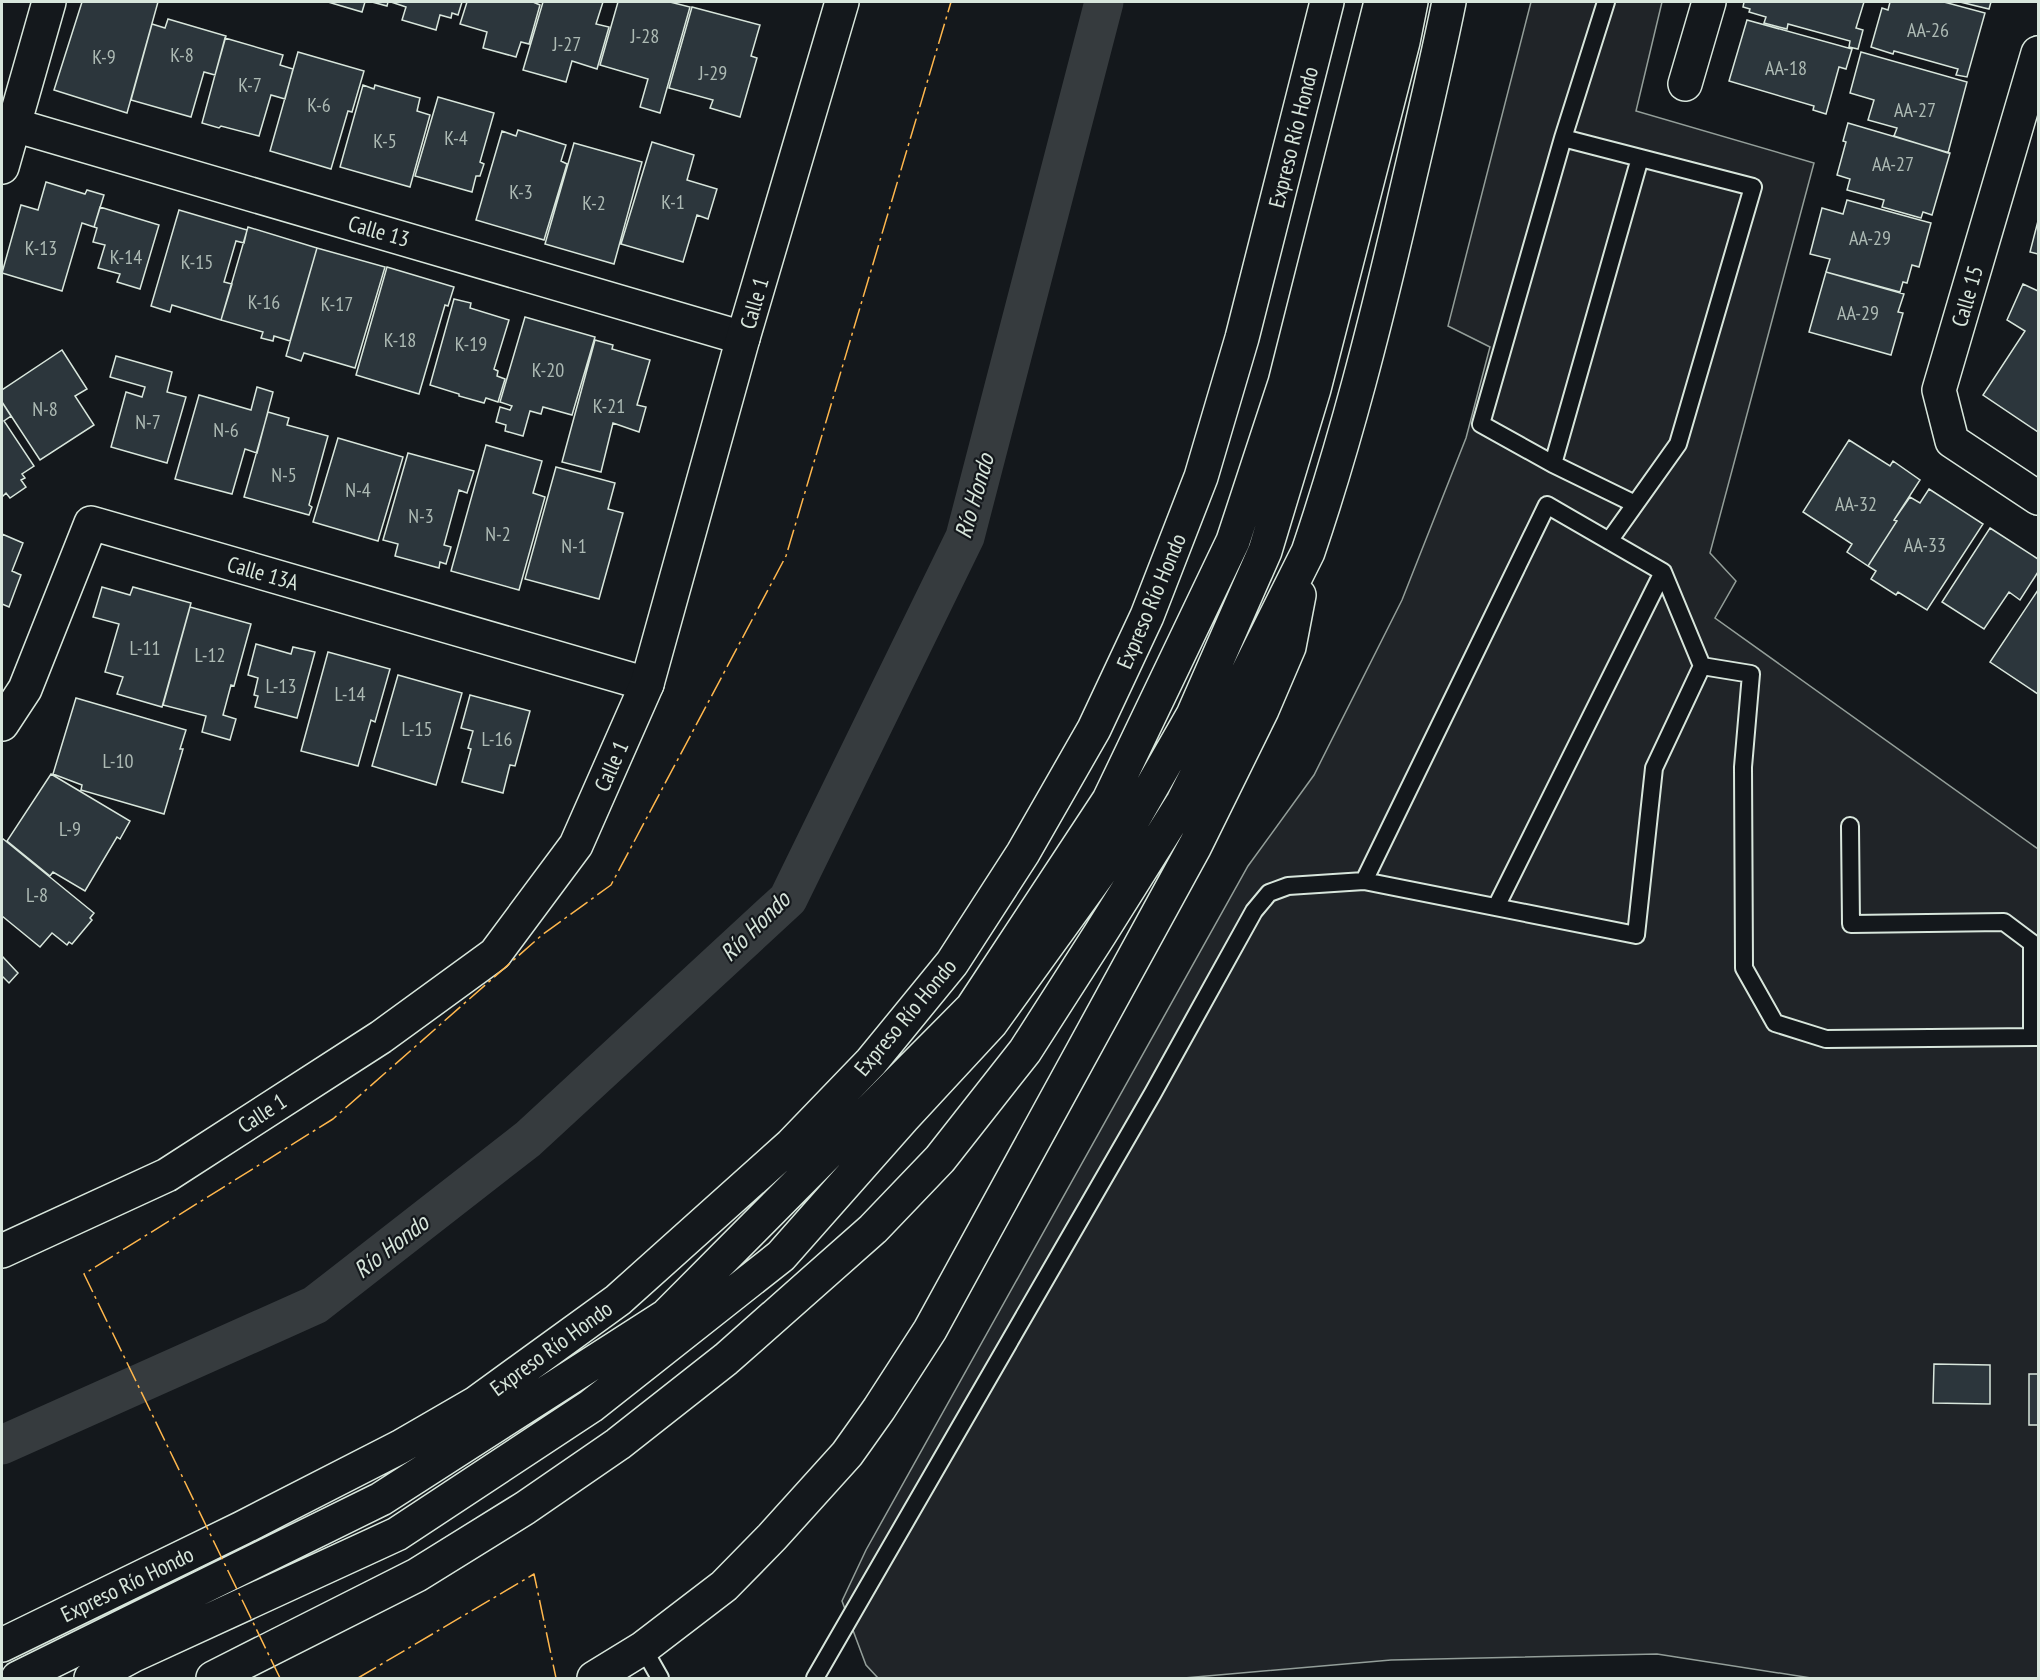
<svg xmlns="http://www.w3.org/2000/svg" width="2040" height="1680" viewBox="0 0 2040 1680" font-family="'PT Sans Narrow',sans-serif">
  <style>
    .green { fill: #202428; stroke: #939e99; stroke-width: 1.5 }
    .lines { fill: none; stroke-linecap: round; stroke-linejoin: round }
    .canal { stroke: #363b3e; stroke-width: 39 }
    .building { fill: #2c363c; stroke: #d8e6dc; stroke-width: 1.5 }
    .service-casing { stroke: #d8e6dc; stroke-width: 20 }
    .minor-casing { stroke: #d8e6dc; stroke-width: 36 }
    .tertiary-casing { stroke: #d8e6dc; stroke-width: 36 }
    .motorway-casing { stroke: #d8e6dc; stroke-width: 36 }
    .service { stroke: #14181c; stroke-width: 16 }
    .minor { stroke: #14181c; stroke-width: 33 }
    .tertiary { stroke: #14181c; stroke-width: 33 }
    .motorway { stroke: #14181c; stroke-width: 33 }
    .power { stroke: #ffb74d; stroke-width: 1.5; stroke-dasharray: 21 4.5 3 4.5; stroke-linecap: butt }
    .labels { text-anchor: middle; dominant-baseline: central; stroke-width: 4.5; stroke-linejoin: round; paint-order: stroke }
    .number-label { font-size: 20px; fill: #adbab4 }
    .street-label { font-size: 22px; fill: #d8e6dc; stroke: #14181c }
    .water-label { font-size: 24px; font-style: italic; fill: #d8e6dc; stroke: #14181c }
  </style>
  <rect width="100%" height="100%" fill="#14181c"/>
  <path class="green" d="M 1531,2 L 1662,2 L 1636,111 L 1814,163 L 1710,553 L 1736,581 L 1715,618 L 2038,849 L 2038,1678 L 1811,1678 L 1657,1654 L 1391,1660 L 1184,1678 L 878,1678 L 866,1665 L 842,1601 L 866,1550 L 1248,866 L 1314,775 L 1402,600 L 1466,438 L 1490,347 L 1448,326 Z"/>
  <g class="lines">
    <path class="canal" d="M 2,1445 L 315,1305 L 528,1139 L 788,899 L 965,537 L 1104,2"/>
  </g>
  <path class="building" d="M 82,2 L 158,2 L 127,113 L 54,90 Z
    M 328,2 L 365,2 L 362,12 Z
    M 372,2 L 388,2 L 387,6 Z
    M 391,2 L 462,2 L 458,15 L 452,13 L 451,18 L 440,15 L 436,30 L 402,20 L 406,7 Z
    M 467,2 L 533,2 L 540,5 L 529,44 L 521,42 L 516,57 L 483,48 L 487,32 L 460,24 Z
    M 543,2 L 603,2 L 596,24 L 609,27 L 597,69 L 572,61 L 566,82 L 523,70 Z
    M 618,2 L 670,2 L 690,7 L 660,113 L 640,107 L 648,79 L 600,65 Z
    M 1744,2 L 1864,2 L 1856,28 L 1863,30 L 1858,49 L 1849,47 L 1850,41 L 1788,24 L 1787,29 L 1764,23 L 1766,17 L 1749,12 L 1750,9 L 1743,7 Z
    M 1890,2 L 1944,2 L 1985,13 L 1967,77 L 1956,75 L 1958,69 L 1894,51 L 1893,54 L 1871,47 L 1882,8 L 1888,10 Z
    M 1960,2 L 1991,2 L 1989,9 Z
    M 692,7 L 760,25 L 751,56 L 757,58 L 740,117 L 710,108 L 713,100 L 669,88 Z
    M 168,19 L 226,36 L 215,75 L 204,72 L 191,117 L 131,100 L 152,24 L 165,28 Z
    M 1747,20 L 1852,49 L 1846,69 L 1839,67 L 1826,114 L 1813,110 L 1814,106 L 1729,81 Z
    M 225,38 L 283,55 L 280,65 L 293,69 L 285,99 L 271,95 L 259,136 L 221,126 L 219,128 L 202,123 Z
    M 298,52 L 364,71 L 352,112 L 348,111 L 331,169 L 270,151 Z
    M 1861,52 L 1967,82 L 1948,153 L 1894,136 L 1897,128 L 1868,120 L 1874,100 L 1850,93 Z
    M 363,85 L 374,89 L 375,85 L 420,98 L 417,111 L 430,115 L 410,187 L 340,167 Z
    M 438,97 L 494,113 L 480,162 L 484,164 L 480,176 L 476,176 L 472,192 L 415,176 Z
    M 1848,123 L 1950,153 L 1932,215 L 1923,212 L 1921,218 L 1882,207 L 1884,200 L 1847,190 L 1850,179 L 1837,175 L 1846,142 L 1843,141 Z
    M 518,130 L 566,145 L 561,161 L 567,164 L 544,240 L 476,220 L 502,131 L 516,136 Z
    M 652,142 L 694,155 L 687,180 L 717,189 L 708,219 L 697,215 L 683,262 L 621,244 Z
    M 574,143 L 642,162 L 614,264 L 545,244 Z
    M 46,182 L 85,194 L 87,190 L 104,195 L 94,227 L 82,223 L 62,291 L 2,273 L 21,205 L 38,210 Z
    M 1847,200 L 1931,223 L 1919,267 L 1912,265 L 1907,283 L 1903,282 L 1900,292 L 1826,272 L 1830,259 L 1810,254 L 1822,208 L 1843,214 Z
    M 100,207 L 159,225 L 140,289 L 117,282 L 120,274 L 98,268 L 105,245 L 93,242 L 97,228 L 94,227 Z
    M 179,210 L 247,230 L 244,243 L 236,241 L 224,282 L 232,284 L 221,320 L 172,305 L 170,312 L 151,306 Z
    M 2038,221 L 2038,254 L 2030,252 Z
    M 248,227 L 317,248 L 290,341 L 274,336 L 273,341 L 261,338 L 263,332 L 221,320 Z
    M 317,248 L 385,267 L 355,368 L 304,353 L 301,361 L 286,356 Z
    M 387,267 L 454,287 L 448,306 L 445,305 L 419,394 L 356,375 Z
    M 1826,272 L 1904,294 L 1898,312 L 1903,313 L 1891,355 L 1809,332 Z
    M 2023,284 L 2038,291 L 2038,432 L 1983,395 L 2025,331 L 2007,320 Z
    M 454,299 L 471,303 L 470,308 L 509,320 L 494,369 L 498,371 L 497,376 L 505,379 L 498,402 L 486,398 L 484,403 L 459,396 L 459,394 L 430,385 Z
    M 525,317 L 595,337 L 572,415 L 543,407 L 541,414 L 530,411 L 523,436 L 505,431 L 506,425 L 496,422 L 500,407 L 510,410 L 512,406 L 500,402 Z
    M 595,340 L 613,345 L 612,349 L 650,360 L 637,405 L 646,407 L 639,432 L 613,423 L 601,472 L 562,462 Z
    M 62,350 L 87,389 L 75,396 L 94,425 L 40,460 L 2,402 L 2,390 Z
    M 116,356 L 172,372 L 167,392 L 186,397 L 167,463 L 111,447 L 126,392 L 142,397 L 145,387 L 110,377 Z
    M 257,387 L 273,392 L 257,453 L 245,449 L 232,494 L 175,479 L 199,395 L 251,410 Z
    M 2,402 L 11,416 L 4,421 L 34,466 L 22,474 L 25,478 L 21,480 L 26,487 L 10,498 L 6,493 L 2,497 Z
    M 268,412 L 289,418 L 287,425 L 328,436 L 309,505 L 312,507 L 309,515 L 244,497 Z
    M 338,438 L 403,457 L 378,541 L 313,522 Z
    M 1849,440 L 1890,466 L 1893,461 L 1920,480 L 1894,520 L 1897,521 L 1868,566 L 1847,552 L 1852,544 L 1803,512 Z
    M 486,445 L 542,461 L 533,493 L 545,497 L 519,590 L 451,571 Z
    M 408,453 L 474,471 L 467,493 L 459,490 L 444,545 L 451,547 L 446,564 L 440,562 L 439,568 L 395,556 L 398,544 L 383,540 Z
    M 556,467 L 615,483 L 608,509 L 623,513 L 599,599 L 525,579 Z
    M 1929,489 L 1983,524 L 1927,610 L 1898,592 L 1896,595 L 1871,579 L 1876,571 L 1868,566 L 1897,521 L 1894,520 L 1910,497 L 1920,503 Z
    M 1990,528 L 2038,559 L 2038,572 L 2020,600 L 2009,592 L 1984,629 L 1942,602 Z
    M 2,534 L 23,543 L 12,571 L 21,575 L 9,607 L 2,604 Z
    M 102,587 L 130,595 L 133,587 L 191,603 L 162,707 L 117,694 L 123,677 L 105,672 L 119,624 L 93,617 Z
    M 2038,590 L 2038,694 L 1990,662 Z
    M 190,607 L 251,624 L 234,686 L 231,685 L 223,715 L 236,719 L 230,740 L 202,732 L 206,716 L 163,705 Z
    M 256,644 L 291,654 L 293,647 L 315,652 L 297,718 L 255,707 L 258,696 L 254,695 L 258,678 L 248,675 Z
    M 328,652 L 390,669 L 375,722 L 371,720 L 358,766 L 301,751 Z
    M 398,675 L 462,693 L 436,785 L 372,766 Z
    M 470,695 L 530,711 L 515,766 L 510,765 L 503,793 L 462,782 L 471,749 L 468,748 L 473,731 L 461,728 Z
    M 76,698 L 186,730 L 180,749 L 183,749 L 164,814 L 81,790 L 82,785 L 53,774 Z
    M 51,774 L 130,821 L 120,839 L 117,837 L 85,891 L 53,872 L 50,876 L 7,841 Z
    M 2,838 L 94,913 L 90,918 L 92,920 L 72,944 L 69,942 L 67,945 L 52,933 L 40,947 L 2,916 Z
    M 2,956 L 18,973 L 9,983 L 2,976 Z
    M 1934,1364 L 1990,1365 L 1990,1404 L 1933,1403 Z
    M 2029,1374 L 2038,1374 L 2038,1425 L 2029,1425 Z"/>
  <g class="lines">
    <defs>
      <path id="service" d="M 1563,138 L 1606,2
        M 1553,464 L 1640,158
        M 1609,541 L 1678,444 L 1753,187 L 1563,138 L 1481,424 L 1553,464 L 1635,504
        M 1702,666 L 1751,674 L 1743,767 L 1744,968 L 1775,1023 L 1826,1039 L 2038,1037
        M 1850,826 L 1851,924 L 2004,922 L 2032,943 L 2032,1037
        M 1364,881 L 1547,505 L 1663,572 L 1496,907
        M 643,1648 L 660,1678
        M 815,1678 L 1153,1093 L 1254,911 L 1269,893 L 1288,886 L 1364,881 L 1636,935 L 1654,768 L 1702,666 L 1663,572"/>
      <path id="minor" d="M 2038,53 L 1939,390 L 1952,441 L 2038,498
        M 1685,84 L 1709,2
        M 14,125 L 743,338
        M 2,167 L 49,2
        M 2,724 L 25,689 L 91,523 L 647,684"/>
      <path id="tertiary" d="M 2,1251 L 167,1175 L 381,1037 L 495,954 L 576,845 L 647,684 L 743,338 L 842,2"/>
      <path id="motorway" d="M 2,1645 L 242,1528 L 400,1447 L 476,1403 L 618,1300 L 791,1145 L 871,1062 L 952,963 L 1023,853 L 1094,729 L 1147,616 L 1201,477 L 1242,338 L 1327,2
        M 18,1678 L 381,1499 L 666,1316 L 972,1008 L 1109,800 L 1233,541 L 1285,383 L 1381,2
        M 91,1678 L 134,1655 L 397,1534 L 591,1406 L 781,1256 L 903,1118 L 991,1023 L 1115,851 L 1193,715 L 1265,551 L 1314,389 L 1403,42 L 1411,2
        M 213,1678 L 417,1575 L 525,1508 L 618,1444 L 726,1359 L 873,1229 L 940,1159 L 1025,1051 L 1100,934 L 1183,802 L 1308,552 C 1346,440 1375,325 1402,210 C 1418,141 1435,71 1449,2
        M 594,1678 L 643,1648 L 724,1586 L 772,1537 L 847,1454 L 879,1409 L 930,1330 L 1195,846 L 1262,710 L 1289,647 L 1299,595"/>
    </defs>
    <use href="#service" class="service-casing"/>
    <use href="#minor" class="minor-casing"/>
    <use href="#tertiary" class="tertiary-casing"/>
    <use href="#motorway" class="motorway-casing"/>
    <use href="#service" class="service"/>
    <use href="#minor" class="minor"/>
    <use href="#tertiary" class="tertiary"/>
    <use href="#motorway" class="motorway"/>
    <path class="power" d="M 280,1678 L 84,1274 L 333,1119 L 542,935 L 611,885 L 786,556 L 951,2
      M 358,1678 L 534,1574 L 556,1678"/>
  </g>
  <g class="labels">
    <g class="number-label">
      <text x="1928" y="30">AA-26</text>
      <text x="645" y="36">J-28</text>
      <text x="567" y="44">J-27</text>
      <text x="182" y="55">K-8</text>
      <text x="104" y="57">K-9</text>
      <text x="1786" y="68">AA-18</text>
      <text x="713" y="73">J-29</text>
      <text x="250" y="85">K-7</text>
      <text x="319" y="105">K-6</text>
      <text x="1915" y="110">AA-27</text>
      <text x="456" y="138">K-4</text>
      <text x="385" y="141">K-5</text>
      <text x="1893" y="164">AA-27</text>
      <text x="521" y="192">K-3</text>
      <text x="673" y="202">K-1</text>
      <text x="594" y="203">K-2</text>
      <text x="1870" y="238">AA-29</text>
      <text x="41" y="248">K-13</text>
      <text x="126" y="257">K-14</text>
      <text x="197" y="262">K-15</text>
      <text x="264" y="302">K-16</text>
      <text x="337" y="304">K-17</text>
      <text x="1858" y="313">AA-29</text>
      <text x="400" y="340">K-18</text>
      <text x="471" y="344">K-19</text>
      <text x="548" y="370">K-20</text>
      <text x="609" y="406">K-21</text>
      <text x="45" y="409">N-8</text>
      <text x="148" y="422">N-7</text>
      <text x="226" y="430">N-6</text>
      <text x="284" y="475">N-5</text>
      <text x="358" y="490">N-4</text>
      <text x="1856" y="504">AA-32</text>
      <text x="421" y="516">N-3</text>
      <text x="498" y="534">N-2</text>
      <text x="1925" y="545">AA-33</text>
      <text x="574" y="546">N-1</text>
      <text x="145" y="648">L-11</text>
      <text x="210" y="655">L-12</text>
      <text x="281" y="686">L-13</text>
      <text x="350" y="694">L-14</text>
      <text x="417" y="729">L-15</text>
      <text x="497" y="739">L-16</text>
      <text x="118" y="761">L-10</text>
      <text x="70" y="829">L-9</text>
      <text x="37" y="895">L-8</text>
    </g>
    <g class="street-label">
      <text transform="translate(1293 137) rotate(-76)">Expreso Río Hondo</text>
      <text transform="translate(379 231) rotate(16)">Calle 13</text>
      <text transform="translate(1967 296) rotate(-74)">Calle 15</text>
      <text transform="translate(754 303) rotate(-74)">Calle 1</text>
      <text transform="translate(263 573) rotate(16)">Calle 13A</text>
      <text transform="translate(1151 601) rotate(-67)">Expreso Río Hondo</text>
      <text transform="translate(611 766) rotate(-66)">Calle 1</text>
      <text transform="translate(905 1017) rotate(-50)">Expreso Río Hondo</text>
      <text transform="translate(262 1113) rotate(-33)">Calle 1</text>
      <text transform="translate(551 1348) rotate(-36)">Expreso Río Hondo</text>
      <text transform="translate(127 1584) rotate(-26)">Expreso Río Hondo</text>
    </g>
    <g class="water-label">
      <text transform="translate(974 496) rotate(-74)">Río Hondo</text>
      <text transform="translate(755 926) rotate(-45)">Río Hondo</text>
      <text transform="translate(391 1246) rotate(-38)">Río Hondo</text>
    </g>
  </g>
  <rect width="2040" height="1680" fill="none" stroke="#d8e6dc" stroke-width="6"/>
</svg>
